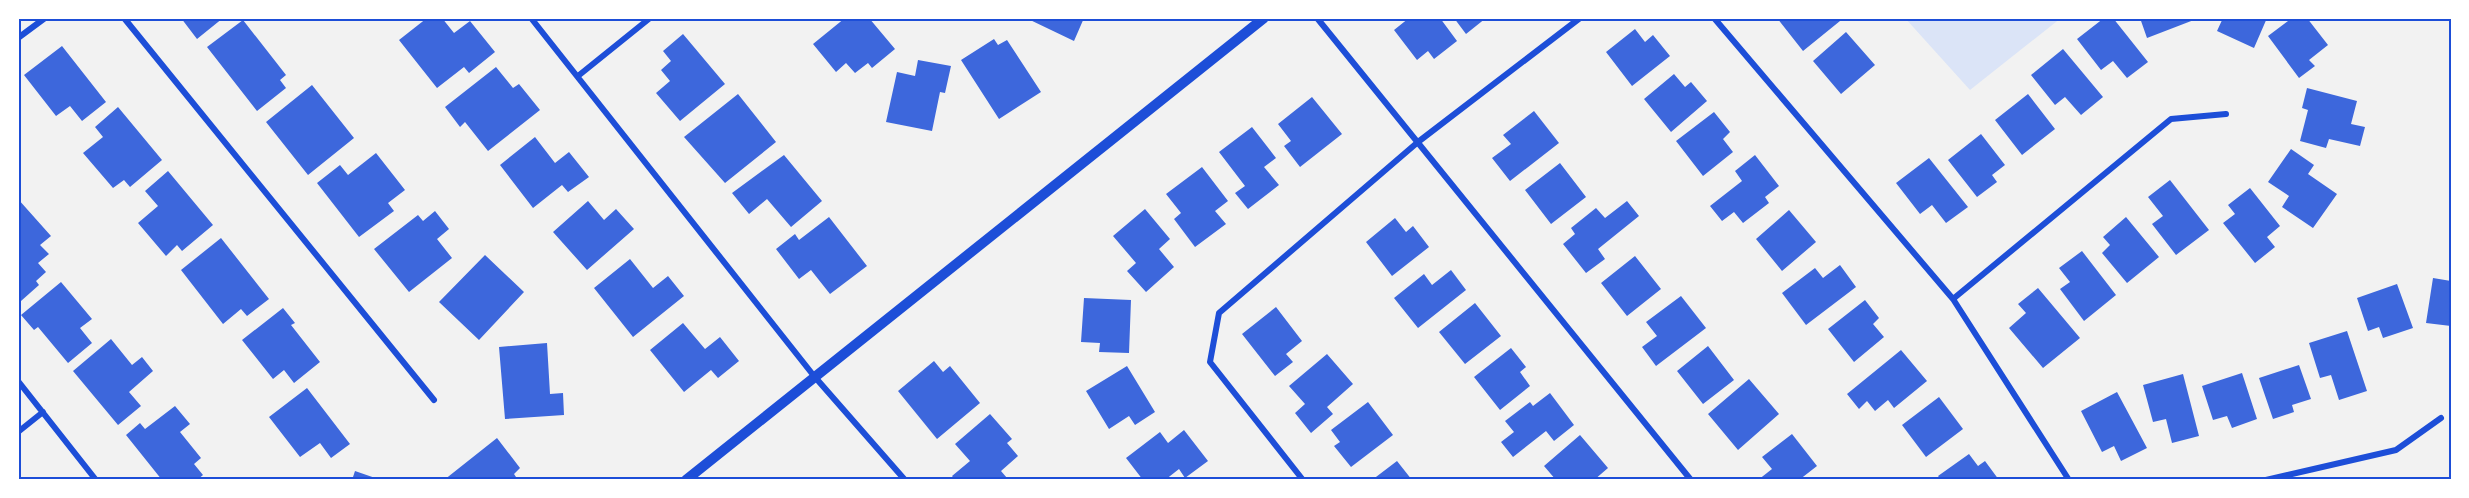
<svg xmlns="http://www.w3.org/2000/svg" width="2469" height="498" viewBox="0 0 2469 498" font-family="'Roboto Condensed',sans-serif">
  <style>
    .green { fill: #dbe4f7 }
    .building { fill: #3d67dc }
    .lines { fill: none; stroke-linecap: round; stroke-linejoin: round }
    .minor { stroke: #1d4ed8; stroke-width: 6 }
    .tertiary { stroke: #1d4ed8; stroke-width: 10 }
    .neatline { fill: none; stroke: #1d4ed8; stroke-width: 2 }
  </style>
  <rect width="100%" height="100%" fill="#f2f2f2"/>
  <path class="green" d="M 1905,18 L 2061,18 L 1970,90 Z"/>
  <path class="building" d="M 181,18 L 223,18 L 197,39 Z
    M 427,18 L 442,18 L 454,33 L 470,21 L 495,52 L 469,73 L 464,67 L 437,88 L 399,40 Z
    M 845,18 L 869,18 L 895,49 L 872,68 L 868,63 L 855,73 L 846,63 L 836,72 L 813,44 Z
    M 1026,18 L 1084,18 L 1074,41 Z
    M 1409,18 L 1440,18 L 1457,41 L 1434,59 L 1428,51 L 1417,60 L 1394,30 Z
    M 1454,18 L 1486,18 L 1466,34 Z
    M 1777,18 L 1838,18 L 1840,21 L 1803,51 Z
    M 2104,18 L 2113,18 L 2148,62 L 2127,78 L 2113,61 L 2101,70 L 2077,39 Z
    M 2140,18 L 2199,18 L 2147,38 Z
    M 2223,18 L 2267,18 L 2254,48 L 2217,31 Z
    M 2292,18 L 2307,18 L 2328,45 L 2309,60 L 2315,66 L 2299,78 L 2268,36 Z
    M 243,20 L 286,75 L 280,80 L 286,88 L 257,111 L 207,47 Z
    M 1635,29 L 1645,42 L 1653,35 L 1670,56 L 1632,86 L 1606,52 Z
    M 1846,32 L 1875,65 L 1841,94 L 1813,61 Z
    M 683,34 L 725,84 L 680,121 L 656,93 L 670,81 L 661,70 L 671,61 L 663,51 Z
    M 994,39 L 998,45 L 1007,40 L 1041,92 L 999,119 L 961,60 Z
    M 62,46 L 106,102 L 82,121 L 70,106 L 56,116 L 24,75 Z
    M 2063,49 L 2103,97 L 2081,115 L 2065,97 L 2055,105 L 2031,75 Z
    M 918,60 L 951,66 L 945,93 L 940,92 L 932,131 L 886,122 L 897,72 L 915,76 Z
    M 496,67 L 513,88 L 519,84 L 540,110 L 488,151 L 465,122 L 460,127 L 445,107 Z
    M 1674,74 L 1685,87 L 1691,82 L 1707,101 L 1671,132 L 1644,99 Z
    M 312,85 L 354,138 L 308,175 L 266,122 Z
    M 2307,88 L 2357,101 L 2351,124 L 2365,127 L 2360,146 L 2329,139 L 2326,148 L 2300,141 L 2308,110 L 2302,108 Z
    M 738,94 L 776,142 L 725,183 L 684,137 Z
    M 2028,94 L 2055,129 L 2022,155 L 1995,120 Z
    M 1312,97 L 1342,134 L 1300,167 L 1284,146 L 1291,141 L 1278,124 Z
    M 118,107 L 162,160 L 130,187 L 124,180 L 113,188 L 83,153 L 103,137 L 95,127 Z
    M 1534,111 L 1559,143 L 1510,181 L 1492,158 L 1511,144 L 1503,135 Z
    M 1714,112 L 1730,132 L 1723,139 L 1733,152 L 1703,176 L 1676,141 Z
    M 1252,127 L 1276,158 L 1264,167 L 1279,185 L 1248,209 L 1235,193 L 1245,186 L 1219,152 Z
    M 1981,134 L 2005,165 L 1992,175 L 1997,182 L 1977,197 L 1948,160 Z
    M 535,137 L 555,163 L 569,152 L 589,177 L 568,192 L 562,185 L 533,208 L 500,165 Z
    M 2291,149 L 2314,165 L 2308,174 L 2337,194 L 2313,228 L 2282,207 L 2289,196 L 2268,182 Z
    M 376,153 L 405,190 L 388,203 L 394,211 L 359,237 L 317,183 L 340,165 L 348,175 Z
    M 784,155 L 822,201 L 791,227 L 767,199 L 749,214 L 732,193 Z
    M 1755,155 L 1779,186 L 1765,197 L 1769,203 L 1743,223 L 1734,212 L 1722,221 L 1710,206 L 1742,181 L 1735,171 Z
    M 1929,158 L 1968,207 L 1946,223 L 1932,205 L 1920,214 L 1896,183 Z
    M 1560,163 L 1586,197 L 1551,224 L 1525,190 Z
    M 1202,167 L 1228,201 L 1215,211 L 1226,224 L 1195,247 L 1174,219 L 1181,213 L 1166,194 Z
    M 168,171 L 213,225 L 182,251 L 177,245 L 166,256 L 138,223 L 158,206 L 145,191 Z
    M 2170,180 L 2209,230 L 2176,255 L 2152,224 L 2163,216 L 2148,197 Z
    M 2250,188 L 2280,226 L 2267,237 L 2275,247 L 2255,263 L 2223,223 L 2235,214 L 2228,205 Z
    M 18,199 L 51,236 L 40,245 L 49,254 L 38,263 L 46,272 L 36,281 L 39,285 L 21,301 L 18,298 Z
    M 588,201 L 604,220 L 616,209 L 634,229 L 587,270 L 553,232 Z
    M 1627,201 L 1639,216 L 1598,249 L 1605,259 L 1586,273 L 1563,244 L 1575,234 L 1571,228 L 1596,208 L 1605,218 Z
    M 1145,209 L 1170,239 L 1159,249 L 1174,267 L 1146,292 L 1127,271 L 1136,263 L 1113,236 Z
    M 1789,210 L 1816,242 L 1782,271 L 1756,239 Z
    M 435,211 L 449,229 L 437,239 L 452,258 L 409,292 L 374,249 L 418,215 L 423,221 Z
    M 829,217 L 867,266 L 830,294 L 811,270 L 799,279 L 776,249 L 795,234 L 799,240 Z
    M 2126,217 L 2159,257 L 2127,283 L 2102,253 L 2110,245 L 2103,237 Z
    M 1395,218 L 1406,232 L 1413,226 L 1429,247 L 1392,276 L 1366,242 Z
    M 221,238 L 269,299 L 247,316 L 241,309 L 223,324 L 181,270 Z
    M 2082,251 L 2116,295 L 2084,321 L 2060,289 L 2070,282 L 2059,268 Z
    M 485,255 L 524,292 L 479,340 L 439,302 Z
    M 1635,256 L 1661,289 L 1627,316 L 1601,283 Z
    M 630,259 L 653,288 L 668,276 L 684,296 L 633,337 L 594,288 Z
    M 1840,265 L 1856,287 L 1806,325 L 1782,293 L 1815,268 L 1823,278 Z
    M 1451,270 L 1466,290 L 1418,328 L 1394,298 L 1424,274 L 1432,285 Z
    M 2433,278 L 2451,281 L 2451,326 L 2426,323 Z
    M 61,282 L 92,319 L 80,328 L 92,343 L 68,363 L 38,327 L 34,330 L 21,315 Z
    M 2397,284 L 2413,328 L 2383,338 L 2379,327 L 2368,331 L 2357,298 Z
    M 2038,288 L 2080,338 L 2043,368 L 2009,328 L 2026,313 L 2018,304 Z
    M 1681,296 L 1706,328 L 1656,366 L 1642,347 L 1657,336 L 1646,322 Z
    M 1084,298 L 1131,300 L 1129,353 L 1099,352 L 1100,343 L 1081,342 Z
    M 1865,300 L 1879,318 L 1873,324 L 1884,337 L 1854,362 L 1828,329 Z
    M 1475,303 L 1501,336 L 1465,364 L 1439,332 Z
    M 1276,307 L 1302,341 L 1286,354 L 1293,362 L 1275,376 L 1242,334 Z
    M 283,308 L 295,323 L 291,325 L 320,362 L 294,383 L 284,370 L 273,379 L 242,340 Z
    M 683,323 L 705,349 L 720,337 L 739,361 L 718,378 L 711,370 L 684,392 L 650,350 Z
    M 2347,331 L 2367,391 L 2339,400 L 2331,375 L 2320,378 L 2309,343 Z
    M 111,339 L 132,365 L 142,357 L 153,371 L 129,392 L 141,406 L 118,425 L 73,371 Z
    M 547,343 L 550,394 L 563,393 L 564,415 L 505,419 L 499,347 Z
    M 1708,346 L 1734,380 L 1703,404 L 1677,371 Z
    M 1511,348 L 1526,367 L 1520,372 L 1530,386 L 1500,410 L 1474,377 Z
    M 1901,350 L 1927,381 L 1894,408 L 1888,400 L 1875,411 L 1867,401 L 1859,409 L 1847,394 Z
    M 1327,354 L 1353,384 L 1327,407 L 1333,414 L 1311,433 L 1295,413 L 1305,404 L 1289,386 Z
    M 934,361 L 943,372 L 950,366 L 980,403 L 937,439 L 898,391 Z
    M 2299,365 L 2311,399 L 2292,405 L 2294,412 L 2273,419 L 2259,378 Z
    M 1127,366 L 1155,412 L 1135,425 L 1129,416 L 1109,429 L 1086,391 Z
    M 2242,373 L 2257,419 L 2232,428 L 2227,416 L 2213,420 L 2202,386 Z
    M 2183,374 L 2199,436 L 2172,443 L 2166,419 L 2153,422 L 2143,385 Z
    M 1749,379 L 1779,414 L 1738,450 L 1708,414 Z
    M 307,388 L 350,444 L 331,458 L 320,443 L 300,457 L 269,417 Z
    M 2117,392 L 2147,448 L 2121,461 L 2114,446 L 2102,452 L 2081,411 Z
    M 1550,393 L 1574,425 L 1554,441 L 1546,431 L 1513,457 L 1501,442 L 1514,432 L 1505,421 L 1530,402 L 1533,406 Z
    M 1939,397 L 1963,429 L 1926,457 L 1902,425 Z
    M 1368,402 L 1393,435 L 1351,467 L 1334,446 L 1340,442 L 1331,430 Z
    M 175,406 L 190,424 L 180,432 L 201,458 L 194,464 L 203,475 L 197,480 L 162,480 L 126,435 L 140,423 L 145,429 Z
    M 990,414 L 1012,439 L 1007,443 L 1018,456 L 1001,471 L 1007,478 L 955,480 L 952,476 L 970,461 L 955,444 Z
    M 1184,430 L 1208,461 L 1185,478 L 1179,469 L 1165,480 L 1143,480 L 1126,458 L 1160,432 L 1168,443 Z
    M 1792,434 L 1817,466 L 1799,480 L 1758,480 L 1772,469 L 1762,457 Z
    M 1580,435 L 1608,468 L 1594,480 L 1556,480 L 1544,466 Z
    M 497,438 L 520,468 L 514,474 L 518,480 L 444,480 Z
    M 1969,454 L 1978,466 L 1985,461 L 1999,480 L 1941,480 L 1938,476 Z
    M 1397,461 L 1412,480 L 1372,480 Z
    M 355,471 L 381,480 L 352,480 Z"/>
  <g class="lines">
    <path class="minor" d="M 124,18 L 434,400
      M 531,18 L 814,376 L 905,480
      M 1317,18 L 1691,480
      M 1714,18 L 1953,299 L 2069,480
      M 18,38 L 45,18
      M 578,76 L 650,18
      M 1953,299 L 2171,119 L 2226,114
      M 18,381 L 96,480
      M 18,432 L 43,412
      M 1303,480 L 1210,362 L 1219,313 L 1418,142 L 1580,18
      M 2266,480 L 2396,450 L 2441,418"/>
    <path class="tertiary" d="M 686,480 L 1264,18"/>
  </g>
  <rect width="2469" height="498" fill="none" stroke="#ffffff" stroke-width="39"/>
  <rect x="20" y="20" width="2430" height="458" class="neatline"/>
</svg>
